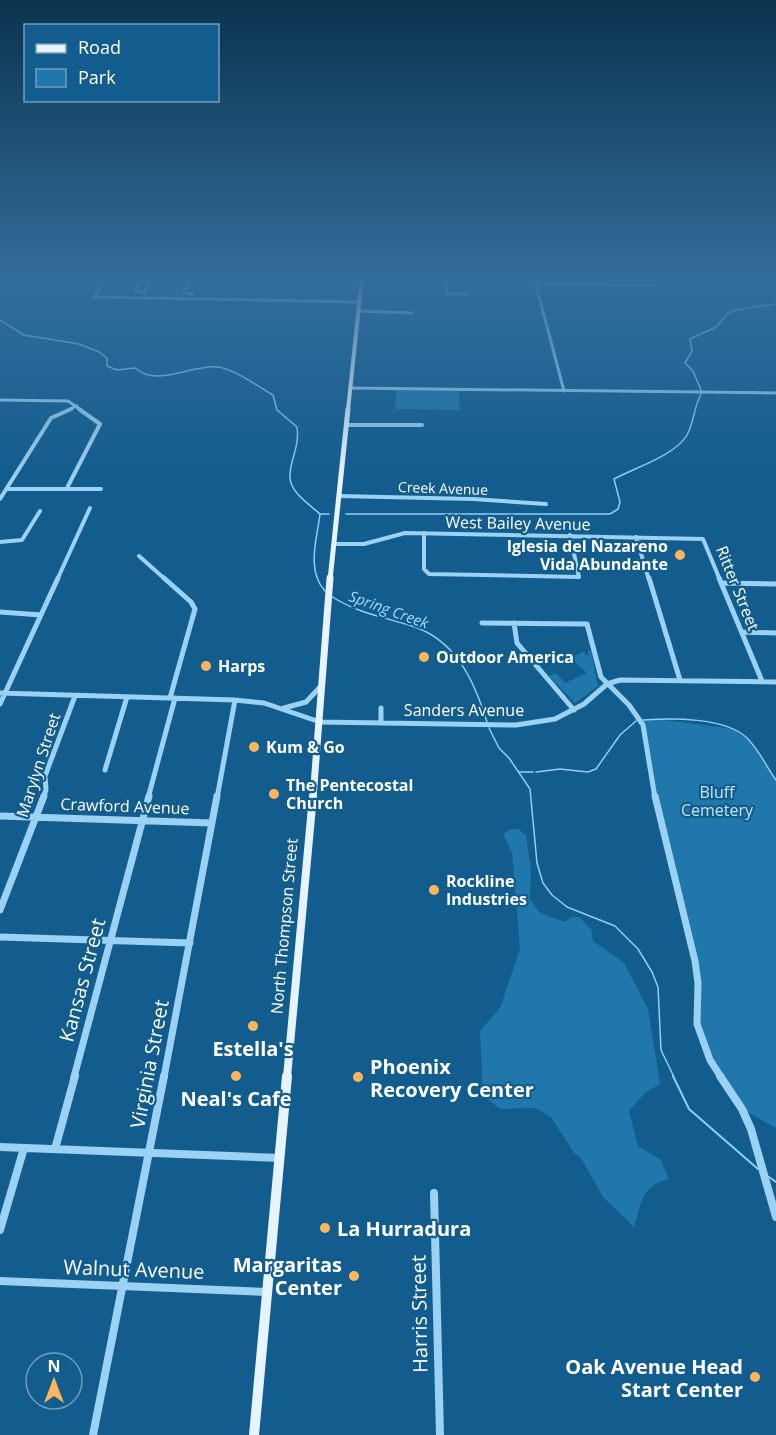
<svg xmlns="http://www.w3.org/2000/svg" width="776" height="1435" viewBox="0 0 776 1435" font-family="'Open Sans',sans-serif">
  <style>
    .green { fill: #2077ac }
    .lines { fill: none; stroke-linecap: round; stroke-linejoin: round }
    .stream-far1 { stroke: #8dcff5; stroke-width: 1.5 }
    .stream { stroke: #8dcff5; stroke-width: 2 }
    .minor-far4 { stroke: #9bd1f2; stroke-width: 3 }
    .minor-far3 { stroke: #9bd1f2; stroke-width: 4 }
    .minor-far2 { stroke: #9bd1f2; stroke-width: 5 }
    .minor-far1 { stroke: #9bd1f2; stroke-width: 7 }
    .minor { stroke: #9bd1f2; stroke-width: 8 }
    .major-far4 { stroke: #e6f4ff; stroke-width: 4 }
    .major-far3 { stroke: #e6f4ff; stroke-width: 5 }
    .major-far2 { stroke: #e6f4ff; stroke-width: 7 }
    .major-far1 { stroke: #e6f4ff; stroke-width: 8 }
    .major { stroke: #e6f4ff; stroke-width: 10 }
    .poi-dot { fill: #ffb55c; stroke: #125d8e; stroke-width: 2 }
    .labels { text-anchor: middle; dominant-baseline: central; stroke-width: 4.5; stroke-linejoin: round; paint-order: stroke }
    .far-street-label { font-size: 14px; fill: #fff; stroke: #125d8e }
    .far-water-label { font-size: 15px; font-style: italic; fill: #a7daf9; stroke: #125d8e }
    .street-label { font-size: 16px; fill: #fff; stroke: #125d8e }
    .poi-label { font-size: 16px; font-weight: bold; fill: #fff; stroke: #125d8e; text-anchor: start }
    .park-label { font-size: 16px; fill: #c2e6fd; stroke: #125d8e }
    .near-street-label { font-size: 20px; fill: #fff; stroke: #125d8e }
    .near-poi-label { font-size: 20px; font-weight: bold; fill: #fff; stroke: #125d8e }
  </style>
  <rect width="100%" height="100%" fill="#125d8e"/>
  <path class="green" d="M 396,390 L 459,391 L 460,410 L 395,409 Z
    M 584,651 L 585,655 L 589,655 L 588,651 L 591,651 L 598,686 L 575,703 L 549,676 L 556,673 L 565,683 L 587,673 L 570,658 Z
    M 656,719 L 733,729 L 749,741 L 776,780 L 776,1128 L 742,1109 L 701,1039 L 698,983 L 640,721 Z
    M 511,829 L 518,829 L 526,835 L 531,871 L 530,899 L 539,912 L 564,922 L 572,917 L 579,917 L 591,929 L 593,941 L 624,963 L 648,1009 L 660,1084 L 646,1092 L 629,1111 L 638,1146 L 661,1160 L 669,1179 C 642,1185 641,1203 634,1227 L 603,1197 L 581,1158 L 574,1153 L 551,1117 L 535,1108 L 500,1109 L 483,1096 L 480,1031 L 500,1008 L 520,949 L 512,852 L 503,834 Z"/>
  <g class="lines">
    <path class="stream-far1" d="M 0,320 L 24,335 L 79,344 L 99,352 L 107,358 L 107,366 L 117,370 L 135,368 C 157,388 192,364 218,367 C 234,369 259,387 273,395 L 277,410 L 297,427 C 300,448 289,461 290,478 C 291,493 310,505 320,514 C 317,539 306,570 325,591
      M 701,390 L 693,371 L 685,363 L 692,351 L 690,339 L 716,327 L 727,314 L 735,310 L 776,304
      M 321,514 L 329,514
      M 346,514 L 610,514 L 618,509 L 620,502 L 614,479 C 634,468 676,455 687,435 C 694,422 694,407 701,394
      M 331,596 C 355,612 382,617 409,625 C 455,638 474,680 487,722
      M 643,720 C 671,718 725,717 747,738 C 759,750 766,766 776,780
      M 489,728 L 499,748 L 509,758 L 530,789 L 537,863 L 543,883 L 552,895 L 567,907 L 615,926 L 638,949 L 652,972 L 658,987 L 661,1050 L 674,1077
      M 519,772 L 533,772
      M 536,772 L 560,769 L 588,772 L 596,769 L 620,735 L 636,721"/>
    <path class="stream" d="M 673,1076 L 689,1109 L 758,1169
      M 769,1177 L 776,1182"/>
    <path class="minor-far4" d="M 192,277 L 184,293 L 193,294
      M 446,277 L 447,294 L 466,294
      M 446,277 L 464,278
      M 534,277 L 564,391
      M 536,284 L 655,285
      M 144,292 L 135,291 L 143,278 L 148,277
      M 144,293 L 151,280 L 148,277
      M 94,297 L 359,302
      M 94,297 L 107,277
      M 358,311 L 412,313
      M 350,388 L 776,393
      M 0,400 L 68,401 L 81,410
      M 68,410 L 77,406"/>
    <path class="minor-far3" d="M 346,425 L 422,425
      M 67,488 L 100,424 L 79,409
      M 8,489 L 101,489
      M 339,496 L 473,499 L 546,504
      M 0,499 L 51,418 L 71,409
      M 424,533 L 424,569 L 429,574 L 579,577 L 570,535
      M 636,537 L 649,580
      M 0,542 L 22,540 L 40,511
      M 334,544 L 364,544 L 405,533 L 703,539 L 720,580
      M 139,556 L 166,580
      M 57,580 L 90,508"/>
    <path class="minor-far2" d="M 164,578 L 191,602 L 195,609 L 170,698
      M 649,578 L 680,680
      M 719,578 L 762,681
      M 723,583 L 776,584
      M 0,612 L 41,615
      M 482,623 L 587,624 L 601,677 L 629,705 L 643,725 L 655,798
      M 514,623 L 517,643 L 574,710
      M 742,632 L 776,633
      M 0,693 L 235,700 L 264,703 L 320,722 L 516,725 L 555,719 L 584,704 L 607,684 L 620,680 L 776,682
      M 0,704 L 58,578
      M 284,708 L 306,702 L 322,685
      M 381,708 L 381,723
      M 105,770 L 127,697
      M 43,798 L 46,790 L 45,776 L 75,696
      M 148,798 L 175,698
      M 217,798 L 235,700"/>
    <path class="minor-far1" d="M 655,796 L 695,961 L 698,983 L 697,1024 L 710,1060 L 721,1077
      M 0,816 L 212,823
      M 0,910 L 44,796
      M 0,937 L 190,943
      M 74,1077 L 149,796
      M 164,1077 L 217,796"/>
    <path class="minor" d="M 720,1076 L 742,1109 L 751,1129 L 776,1217
      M 0,1147 L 280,1158
      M 55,1149 L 75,1076
      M 434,1193 L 440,1435
      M 0,1230 L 24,1148
      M 0,1281 L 267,1292
      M 93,1435 L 164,1076"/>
    <path class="major-far4" d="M 348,410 L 362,277"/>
    <path class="major-far3" d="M 330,580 L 348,409"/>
    <path class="major-far2" d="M 313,798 L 330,578"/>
    <path class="major-far1" d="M 287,1077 L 313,796"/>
    <path class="major" d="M 254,1435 L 287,1076"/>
  </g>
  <linearGradient id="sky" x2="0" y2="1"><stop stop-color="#0a334e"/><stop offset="0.58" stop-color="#336d9b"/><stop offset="1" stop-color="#336d9b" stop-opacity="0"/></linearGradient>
  <rect width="776" height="478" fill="url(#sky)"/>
  <g class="poi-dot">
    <circle cx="680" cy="555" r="6"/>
    <circle cx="424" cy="657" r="6"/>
    <circle cx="206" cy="666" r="6"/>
    <circle cx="254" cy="747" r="6"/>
    <circle cx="274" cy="794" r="6"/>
    <circle cx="434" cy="890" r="6"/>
    <circle cx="253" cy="1026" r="6"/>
    <circle cx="236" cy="1076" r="6"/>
    <circle cx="358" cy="1077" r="6"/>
    <circle cx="325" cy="1228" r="6"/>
    <circle cx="354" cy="1276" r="6"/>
    <circle cx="755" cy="1377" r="6"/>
  </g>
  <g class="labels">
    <g class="far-street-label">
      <text transform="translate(443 488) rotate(2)">Creek Avenue</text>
    </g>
    <g class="far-water-label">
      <text transform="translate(389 609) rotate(20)">Spring Creek</text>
    </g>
    <g class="street-label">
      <text transform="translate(518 523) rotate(1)">West Bailey Avenue</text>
      <text transform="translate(738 588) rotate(68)">Ritter Street</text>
      <text x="464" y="710">Sanders Avenue</text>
      <text transform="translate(38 765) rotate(-72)">Marylyn Street</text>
      <text transform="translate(125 806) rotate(2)">Crawford Avenue</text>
      <text transform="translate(284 926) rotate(-85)">North Thompson Street</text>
    </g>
    <g class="poi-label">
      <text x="668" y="546" text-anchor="end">Iglesia del Nazareno<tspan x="668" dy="18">Vida Abundante</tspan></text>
      <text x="436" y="657">Outdoor America</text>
      <text x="218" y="666">Harps</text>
      <text x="266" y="747">Kum &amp; Go</text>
      <text x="286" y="785">The Pentecostal<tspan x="286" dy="18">Church</tspan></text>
      <text x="446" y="881">Rockline<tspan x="446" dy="18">Industries</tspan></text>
    </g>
    <g class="park-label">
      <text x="717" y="792">Bluff<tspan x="717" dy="18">Cemetery</tspan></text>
    </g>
    <g class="near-street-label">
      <text transform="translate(82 980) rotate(-75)">Kansas Street</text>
      <text transform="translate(149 1064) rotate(-79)">Virginia Street</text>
      <text transform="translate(134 1269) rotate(2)">Walnut Avenue</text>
      <text transform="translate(419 1314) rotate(-91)">Harris Street</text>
    </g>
    <g class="near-poi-label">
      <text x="253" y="1048">Estella's</text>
      <text x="370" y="1066" text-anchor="start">Phoenix<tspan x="370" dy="23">Recovery Center</tspan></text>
      <text x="236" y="1098">Neal's Cafe</text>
      <text x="337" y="1228" text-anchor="start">La Hurradura</text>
      <text x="342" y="1264" text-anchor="end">Margaritas<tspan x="342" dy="23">Center</tspan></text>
      <text x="743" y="1366" text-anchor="end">Oak Avenue Head<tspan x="743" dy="23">Start Center</tspan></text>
    </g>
  </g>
  <rect x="24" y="24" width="195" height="78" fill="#125d8e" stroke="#719ebb" stroke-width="1.5"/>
  <rect x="36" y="44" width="30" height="9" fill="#e6f4ff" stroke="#719ebb" stroke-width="1.5"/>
  <text x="78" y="54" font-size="18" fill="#ffffff">Road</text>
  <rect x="36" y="69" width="30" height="18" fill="#2077ac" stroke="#719ebb" stroke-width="1.5"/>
  <text x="78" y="84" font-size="18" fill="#ffffff">Park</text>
  <g transform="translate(54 1381)"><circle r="28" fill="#125d8e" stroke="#719ebb" stroke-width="1.5"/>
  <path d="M0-4.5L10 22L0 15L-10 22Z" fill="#ffb55c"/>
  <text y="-9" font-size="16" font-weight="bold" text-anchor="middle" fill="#ffffff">N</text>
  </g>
</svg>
